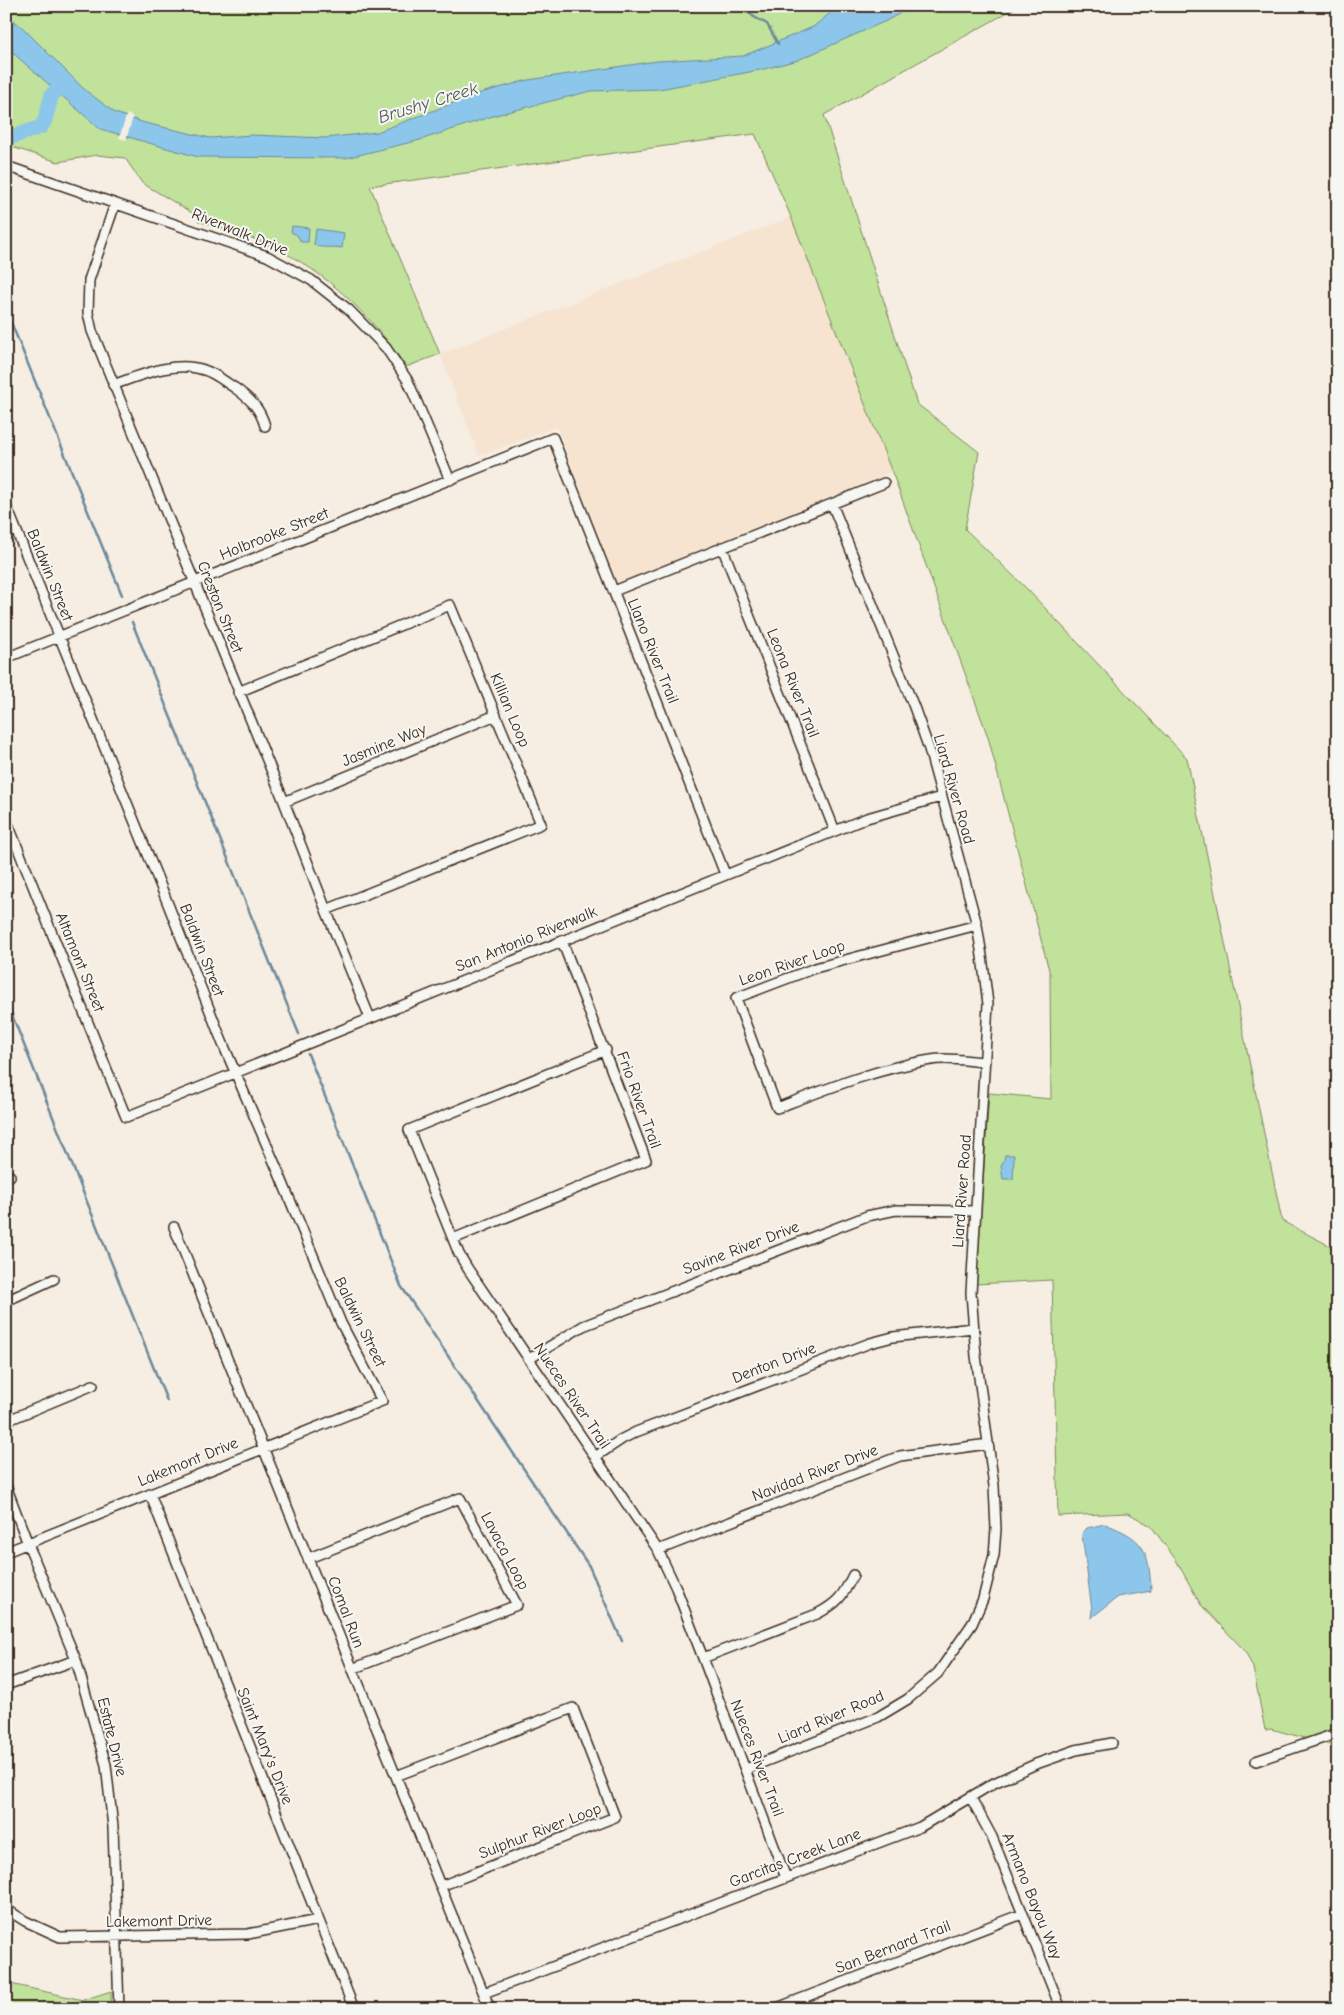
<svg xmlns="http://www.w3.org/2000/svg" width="1344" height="2015" viewBox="0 0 1344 2015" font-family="'Comic Neue',sans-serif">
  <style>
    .built { fill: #f6e4d0 }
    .green { fill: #c1e29b; stroke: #7e865c }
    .water { fill: #8cc7eb; stroke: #6c8899 }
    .pier { fill: #f6eee3 }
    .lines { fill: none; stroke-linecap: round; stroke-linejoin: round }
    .stream { stroke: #6c8899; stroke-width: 2.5 }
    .river { stroke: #8cc7eb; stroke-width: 15 }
    .minor-casing { stroke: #3b2a1e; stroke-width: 12 }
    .minor { stroke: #f6f6f2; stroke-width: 9 }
    .labels { text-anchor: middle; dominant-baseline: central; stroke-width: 4; stroke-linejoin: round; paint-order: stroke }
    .street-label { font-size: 16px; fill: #3b2a1e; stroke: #f6f6f2 }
    .water-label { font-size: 18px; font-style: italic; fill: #53595c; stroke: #f6f6f2 }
  </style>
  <rect width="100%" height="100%" fill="#f6eee3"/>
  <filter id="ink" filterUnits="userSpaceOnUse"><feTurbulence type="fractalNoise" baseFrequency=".02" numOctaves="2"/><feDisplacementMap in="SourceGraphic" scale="10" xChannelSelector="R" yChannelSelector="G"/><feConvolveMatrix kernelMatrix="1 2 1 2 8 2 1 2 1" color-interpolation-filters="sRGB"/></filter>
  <g filter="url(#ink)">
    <path class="built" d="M 791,217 L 892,472 L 617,584 L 557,427 L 479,456 L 440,354 Z"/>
    <path class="green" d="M 6,6 L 1019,6 L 824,115 L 917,404 L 979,452 L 965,529 L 1026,588 L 1187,758 L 1282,1221 L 1338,1250 L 1338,1747 L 1271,1729 L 1265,1730 L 1253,1668 L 1245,1651 L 1201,1605 L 1176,1560 L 1151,1526 L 1128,1513 L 1058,1516 L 1052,1280 L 976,1284 L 989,1093 L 1051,1099 L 1050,974 L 988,737 L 897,485 L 791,217 L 755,134 L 370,186 L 440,354 L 406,367 C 372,316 327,272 271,246 C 248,235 222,229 198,221 L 199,217 L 142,183 L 125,158 L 97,155 L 58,162 L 6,145 Z
      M 6,1983 L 83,2000 L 111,1991 L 111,2009 L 6,2009 Z"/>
    <path class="water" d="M 839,6 L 913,6 L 886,21 L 798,60 L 760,70 L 660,89 L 591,91 L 496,115 L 420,140 L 346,158 L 198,157 L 100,129 L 6,47 L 6,15 L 22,27 L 84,89 L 115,113 L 145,123 L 210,138 L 252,135 L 326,138 L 377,132 L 477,94 L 528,80 L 657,61 L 743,56 L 813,27 Z
      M 292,226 L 309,228 L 308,242 L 301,242 L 297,235 L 291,232 Z
      M 316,229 L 344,233 L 342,248 C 332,246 323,249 314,245 Z
      M 1005,1155 L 1014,1155 L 1013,1179 L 1003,1179 L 1001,1166 L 1004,1160 Z
      M 1105,1524 C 1145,1539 1149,1550 1151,1591 L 1118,1597 L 1091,1618 L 1092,1610 L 1082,1534 L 1087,1528 Z"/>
    <path class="pier" d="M 127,114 L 133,117 L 126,140 L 119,138 Z"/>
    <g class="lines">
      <path class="stream" d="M 742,6 L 754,17 L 767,24 L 778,44
        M 6,310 L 122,595
        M 132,622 L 299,1034
        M 6,1000 L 167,1401
        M 308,1054 L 401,1286 L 589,1566 L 622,1641"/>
      <path class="river" d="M 6,139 L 41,127 L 45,120 L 52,94 L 66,86"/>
      <defs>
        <path id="minor" d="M 6,166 L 267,256 L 311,280 L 349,310 L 386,348 L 408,381 L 450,480
          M 115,204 L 89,280 L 88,313 L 92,331 L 283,799 L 326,910 L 370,1018
          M 113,385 C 141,375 175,360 204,370 C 215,373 225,382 235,388 C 250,399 260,408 265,426
          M 6,505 L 164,894 L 223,1044 L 278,1171 L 341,1323 L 382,1401 L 6,1552
          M 722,547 L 835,831
          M 614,591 L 884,483
          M 6,658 L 553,438 L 725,874
          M 238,692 L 450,605 L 541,824 L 326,910
          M 284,802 L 496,715
          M 6,819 L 126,1117 L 867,818 L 941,797
          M 977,925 L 815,968 L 736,998 L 777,1108 C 826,1089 878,1068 931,1060 C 948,1057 968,1061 985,1062
          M 606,1050 L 409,1130 L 459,1254 L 468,1269 L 658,1550 L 676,1588 L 703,1658 L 786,1878
          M 6,1178 L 10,1176
          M 174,1227 L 490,2009
          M 453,1239 L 646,1160 L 562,941
          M 6,1301 L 54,1279
          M 529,1359 L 583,1326 L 867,1216 L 896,1210 L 976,1211
          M 6,1421 L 93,1385
          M 595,1457 L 622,1439 L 636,1432 L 870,1343 L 893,1337 L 973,1328
          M 6,1486 L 28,1544 L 76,1660 L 106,1765 L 113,1827 L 119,2009
          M 150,1494 L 354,2009
          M 658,1550 L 900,1456 L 988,1444
          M 309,1558 L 460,1498 L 517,1605 L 352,1669
          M 703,1658 L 817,1614 C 838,1603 843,1596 853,1575
          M 6,1685 L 76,1660
          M 1256,1761 L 1338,1733
          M 746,1769 L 878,1717 L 908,1699 L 938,1673 L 972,1624 L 983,1599 L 994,1555 L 996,1529 L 994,1486 L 976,1356 L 971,1293 L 988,1004 L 982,956 L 977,925 L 929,749 L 914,707 L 832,504
          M 396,1776 L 573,1708 L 615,1817 L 441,1886
          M 971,1798 L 992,1837 L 1061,2009
          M 6,1909 L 25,1921 L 60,1937 L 248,1934 L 318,1920
          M 484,1993 L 920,1827 L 994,1783 L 1036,1764 L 1076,1750 L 1112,1743
          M 774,2009 L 1022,1914"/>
      </defs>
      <use href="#minor" class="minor-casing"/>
      <use href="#minor" class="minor"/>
    </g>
  </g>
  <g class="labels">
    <g class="street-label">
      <text transform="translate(240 232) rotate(22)">Riverwalk Drive</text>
      <text transform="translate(274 534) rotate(-22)">Holbrooke Street</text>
      <text transform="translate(50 575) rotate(68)">Baldwin Street</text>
      <text transform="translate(220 607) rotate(68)">Creston Street</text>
      <text transform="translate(653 651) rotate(68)">Llano River Trail</text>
      <text transform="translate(793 683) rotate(68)">Leona River Trail</text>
      <text transform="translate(510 710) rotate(67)">Killian Loop</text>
      <text transform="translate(384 745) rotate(-22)">Jasmine Way</text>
      <text transform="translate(954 789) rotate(74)">Liard River Road</text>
      <text transform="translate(526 939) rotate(-22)">San Antonio Riverwalk</text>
      <text transform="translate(202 950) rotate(69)">Baldwin Street</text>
      <text transform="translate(80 962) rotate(68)">Altamont Street</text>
      <text transform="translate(792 963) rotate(-19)">Leon River Loop</text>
      <text transform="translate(639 1100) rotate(70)">Frio River Trail</text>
      <text transform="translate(962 1191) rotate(-86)">Liard River Road</text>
      <text transform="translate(741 1248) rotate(-21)">Savine River Drive</text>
      <text transform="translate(360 1322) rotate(64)">Baldwin Street</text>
      <text transform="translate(774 1363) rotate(-21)">Denton Drive</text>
      <text transform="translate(572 1396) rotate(56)">Nueces River Trail</text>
      <text transform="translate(188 1462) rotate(-22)">Lakemont Drive</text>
      <text transform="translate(815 1473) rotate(-21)">Navidad River Drive</text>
      <text transform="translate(505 1551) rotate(62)">Lavaca Loop</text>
      <text transform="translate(346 1612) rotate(69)">Comal Run</text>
      <text transform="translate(831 1717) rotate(-23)">Liard River Road</text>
      <text transform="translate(112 1737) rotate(76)">Estate Drive</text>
      <text transform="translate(265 1746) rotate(68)">Saint Mary's Drive</text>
      <text transform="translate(757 1758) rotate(69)">Nueces River Trail</text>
      <text transform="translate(540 1831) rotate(-21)">Sulphur River Loop</text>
      <text transform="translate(795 1858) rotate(-21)">Garcitas Creek Lane</text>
      <text transform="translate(1032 1896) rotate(68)">Armano Bayou Way</text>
      <text transform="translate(159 1921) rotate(-1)">Lakemont Drive</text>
      <text transform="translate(893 1947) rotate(-21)">San Bernard Trail</text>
    </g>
    <g class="water-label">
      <text transform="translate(428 103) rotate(-17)">Brushy Creek</text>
    </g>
  </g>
  <rect width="1344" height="2015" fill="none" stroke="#f6f6f2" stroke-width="25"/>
  <rect x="12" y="12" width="1319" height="1990" fill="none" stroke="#3b2a1e" stroke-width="2" filter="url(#ink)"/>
</svg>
